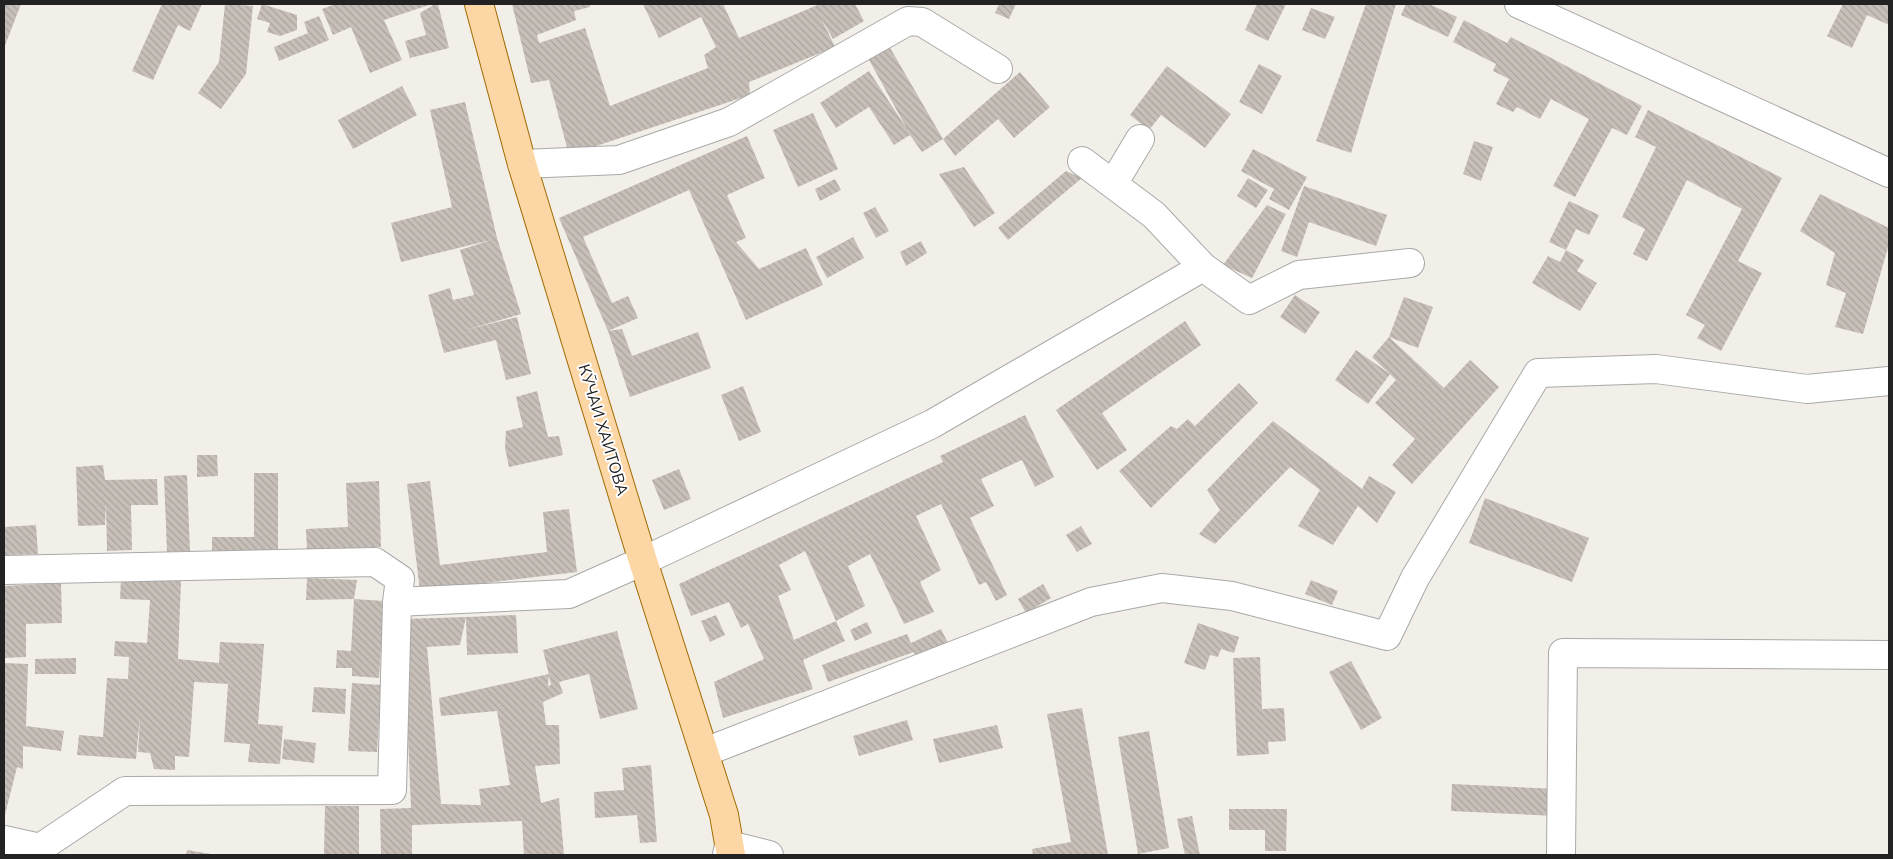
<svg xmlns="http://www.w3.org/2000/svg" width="1893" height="859" viewBox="0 0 1893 859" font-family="'Nunito Sans',sans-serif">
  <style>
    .building { fill: url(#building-back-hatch) }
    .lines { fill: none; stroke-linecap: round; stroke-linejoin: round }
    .minor-casing { stroke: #a9a9a9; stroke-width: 30 }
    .major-casing { stroke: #a06b00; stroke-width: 30 }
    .minor { stroke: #fff; stroke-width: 28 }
    .major { stroke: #fcd6a4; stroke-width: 28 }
    .labels { text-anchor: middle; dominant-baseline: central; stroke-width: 4; stroke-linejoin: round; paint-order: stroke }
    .street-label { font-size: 16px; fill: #222; stroke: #fff }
  </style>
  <defs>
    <pattern id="building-back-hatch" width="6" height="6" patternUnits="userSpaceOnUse" patternTransform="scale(1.25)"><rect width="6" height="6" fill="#c7bfb8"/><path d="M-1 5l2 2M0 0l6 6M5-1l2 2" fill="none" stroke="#aba49e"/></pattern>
  </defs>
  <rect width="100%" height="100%" fill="#f2efe9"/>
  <path class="building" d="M 4,4 L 21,4 L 4,48 Z
    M 162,4 L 202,4 L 190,31 L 178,25 L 153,80 L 132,71 Z
    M 225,4 L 253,6 L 246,74 L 221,109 L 198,93 L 219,62 Z
    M 262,4 L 297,15 L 297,30 L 280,36 L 267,32 L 270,23 L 257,19 Z
    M 336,4 L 432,4 L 384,20 L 402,60 L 370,73 L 351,27 L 333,35 L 322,9 Z
    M 435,4 L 438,4 L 449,48 L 410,58 L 405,41 L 426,35 L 420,13 Z
    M 512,4 L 590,4 L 590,7 L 574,11 L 576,20 L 537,35 L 539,43 L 585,28 L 610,106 L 708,68 L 704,55 L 716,47 L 701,17 L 659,38 L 643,4 L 723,4 L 739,38 L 820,4 L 855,4 L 864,21 L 833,39 L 821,18 L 835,47 L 749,82 L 750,95 L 569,155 L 549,80 L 531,83 Z
    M 999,4 L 1016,4 L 1009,19 L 995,13 Z
    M 1257,4 L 1286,4 L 1268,41 L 1245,30 Z
    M 1366,4 L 1396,4 L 1351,153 L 1316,141 Z
    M 1406,4 L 1429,4 L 1457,17 L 1448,37 L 1401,15 Z
    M 1843,4 L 1889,4 L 1889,25 L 1867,15 L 1852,48 L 1827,36 Z
    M 1311,8 L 1335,17 L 1325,39 L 1302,30 Z
    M 319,16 L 329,40 L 279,61 L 274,47 L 308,33 L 304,22 Z
    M 1464,20 L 1507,43 L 1511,37 L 1642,106 L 1627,135 L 1612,128 L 1575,197 L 1553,186 L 1589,119 L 1551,99 L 1540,119 L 1517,107 L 1513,112 L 1496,104 L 1509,79 L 1493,71 L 1496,64 L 1453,42 Z
    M 889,46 L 943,139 L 922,152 L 910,135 L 894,145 L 869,107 L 836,128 L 820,103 L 869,71 L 907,129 L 868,58 Z
    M 1259,64 L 1282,76 L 1262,114 L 1239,102 Z
    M 1167,66 L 1231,114 L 1205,148 L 1161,115 L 1149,130 L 1130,115 Z
    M 1020,72 L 1050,107 L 1014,138 L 998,119 L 955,156 L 943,139 Z
    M 402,86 L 417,115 L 353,149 L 338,120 Z
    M 465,102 L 497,238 L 521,314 L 469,329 L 517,317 L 531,374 L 506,380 L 496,340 L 444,353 L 428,295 L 450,288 L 453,300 L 474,295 L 460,250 L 491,240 L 401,262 L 391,223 L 452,207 L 430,110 Z
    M 1648,110 L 1782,178 L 1738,261 L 1762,273 L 1721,351 L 1697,338 L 1705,325 L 1686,315 L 1742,209 L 1687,180 L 1647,261 L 1633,254 L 1645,229 L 1622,217 L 1656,147 L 1635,137 Z
    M 813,113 L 838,169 L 798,187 L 773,130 Z
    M 747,136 L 765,178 L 727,195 L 746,238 L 736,242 L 759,269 L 806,248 L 823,285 L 746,320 L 689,190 L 583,237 L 612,303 L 628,296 L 638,318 L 608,331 L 559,218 Z
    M 1474,141 L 1493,147 L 1481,181 L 1463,174 Z
    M 1253,149 L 1307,177 L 1289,210 L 1269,199 L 1274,189 L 1241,171 Z
    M 964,167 L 995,213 L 974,227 L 939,174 Z
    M 1066,171 L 1082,178 L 1008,240 L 998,228 Z
    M 1248,178 L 1268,190 L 1256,208 L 1237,196 Z
    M 835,179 L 841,190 L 820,201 L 815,189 Z
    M 1304,186 L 1387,215 L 1376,246 L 1309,222 L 1297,257 L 1281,251 Z
    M 1820,194 L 1889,228 L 1889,244 L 1863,334 L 1835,327 L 1846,293 L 1826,285 L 1835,253 L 1800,231 Z
    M 1569,201 L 1599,215 L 1589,235 L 1576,229 L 1566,250 L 1549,242 Z
    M 1267,205 L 1286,214 L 1252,278 L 1223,265 Z
    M 875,207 L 889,231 L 876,238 L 863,213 Z
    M 853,237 L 864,258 L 827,278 L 816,257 Z
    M 921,241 L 927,253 L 906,266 L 900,252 Z
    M 1566,250 L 1584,260 L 1577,271 L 1597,283 L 1580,311 L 1532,283 L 1548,256 L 1560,262 Z
    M 1295,295 L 1320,312 L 1305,334 L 1280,317 Z
    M 1404,297 L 1433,307 L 1418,348 L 1389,337 Z
    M 1185,321 L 1201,345 L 1102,413 L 1127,450 L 1097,470 L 1056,410 Z
    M 622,329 L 632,356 L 698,332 L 711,368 L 630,397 L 608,331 Z
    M 1389,337 L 1444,388 L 1470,360 L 1499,387 L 1412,484 L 1392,465 L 1415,439 L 1375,403 L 1396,380 L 1372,357 Z
    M 1356,350 L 1390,374 L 1368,404 L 1335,380 Z
    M 1239,383 L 1258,403 L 1151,508 L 1119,471 L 1171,426 L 1177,429 L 1188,419 L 1195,426 Z
    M 743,386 L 761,432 L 739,441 L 721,395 Z
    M 537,391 L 548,437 L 559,436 L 563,455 L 509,467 L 505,448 L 506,431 L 523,427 L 516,397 Z
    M 1025,415 L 1054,477 L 1035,487 L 1022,460 L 981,479 L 994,506 L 970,518 L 1007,595 L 996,601 L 986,582 L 979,585 L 941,504 L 916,516 L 941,570 L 920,582 L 934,612 L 904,624 L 870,554 L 848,566 L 865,606 L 836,621 L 805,551 L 779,565 L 791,590 L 778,596 L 794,640 L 836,621 L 845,641 L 803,660 L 813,689 L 723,718 L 714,682 L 764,659 L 748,624 L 741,628 L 729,602 L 691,616 L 679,584 L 943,462 L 940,456 Z
    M 1273,421 L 1362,489 L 1369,476 L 1396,492 L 1377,523 L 1358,506 L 1333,545 L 1298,526 L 1320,490 L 1290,467 L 1215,544 L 1199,534 L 1220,510 L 1207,490 Z
    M 197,455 L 217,455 L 218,476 L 197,477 Z
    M 103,465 L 105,480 L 157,479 L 158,505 L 131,505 L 132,550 L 107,551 L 106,504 L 105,525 L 78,526 L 76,467 Z
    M 679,469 L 691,499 L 664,510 L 652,480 Z
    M 254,473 L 278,473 L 278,554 L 212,555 L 212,537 L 254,537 Z
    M 187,475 L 190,551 L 167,552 L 164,476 Z
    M 379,481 L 381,547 L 307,550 L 306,529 L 348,527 L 346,483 Z
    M 430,481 L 440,565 L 547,552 L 543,512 L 569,509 L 577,572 L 420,591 L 407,484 Z
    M 1485,498 L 1589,538 L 1572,582 L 1469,543 Z
    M 36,525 L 38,554 L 4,555 L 4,527 Z
    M 1081,526 L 1092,544 L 1077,552 L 1066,535 Z
    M 121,578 L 181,581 L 178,659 L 219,663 L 220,642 L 264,644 L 258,724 L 283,726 L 280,764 L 248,762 L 250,744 L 224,742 L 228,684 L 194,682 L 189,757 L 175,756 L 175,770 L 154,769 L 150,753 L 138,752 L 140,716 L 136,759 L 77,755 L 79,735 L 103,737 L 107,678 L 128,679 L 129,657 L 114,656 L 115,641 L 147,643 L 150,600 L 120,599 Z
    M 307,578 L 357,580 L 354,599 L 384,601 L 379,678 L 352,676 L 352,668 L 336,668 L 337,650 L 351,651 L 354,599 L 306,600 Z
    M 1311,580 L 1338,591 L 1332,605 L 1305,594 Z
    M 61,583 L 62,623 L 26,624 L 26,657 L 4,658 L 4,586 Z
    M 1043,584 L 1051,598 L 1026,613 L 1018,599 Z
    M 516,615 L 518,653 L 467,655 L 466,617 Z
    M 716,615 L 725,635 L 710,642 L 701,621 Z
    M 466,617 L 460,645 L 427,647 L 441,804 L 481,805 L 479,789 L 510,785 L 497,711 L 441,716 L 439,698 L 549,674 L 548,686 L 551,685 L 548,671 L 543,650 L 617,631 L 638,709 L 600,719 L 589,674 L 559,682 L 563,693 L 543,702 L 546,725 L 559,725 L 560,764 L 535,766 L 541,803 L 559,798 L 564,855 L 524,855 L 522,821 L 412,825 L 412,855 L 381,855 L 380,809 L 411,808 L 403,619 Z
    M 867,622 L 872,633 L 855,641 L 850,630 Z
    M 1198,623 L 1239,637 L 1234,653 L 1221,649 L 1218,657 L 1210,655 L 1205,670 L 1184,663 Z
    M 941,629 L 948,643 L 916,657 L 914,652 L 828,682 L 822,665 L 907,634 L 911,643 Z
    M 1260,657 L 1262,709 L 1284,708 L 1286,741 L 1268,742 L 1269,754 L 1237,756 L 1233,658 Z
    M 76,658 L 76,674 L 35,674 L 35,659 Z
    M 1351,661 L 1382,718 L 1361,730 L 1329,672 Z
    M 4,663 L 28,664 L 26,726 L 64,731 L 61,751 L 23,746 L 23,769 L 17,767 L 4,819 Z
    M 352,683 L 381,685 L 377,752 L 348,751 Z
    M 314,687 L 346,689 L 345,714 L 312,712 Z
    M 1082,708 L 1108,855 L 1033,855 L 1032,849 L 1071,842 L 1047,714 Z
    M 907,720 L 913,740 L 859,756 L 853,736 Z
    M 997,725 L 1003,748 L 939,763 L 933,739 Z
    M 1149,731 L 1169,848 L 1138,854 L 1118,737 Z
    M 284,739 L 316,743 L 314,763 L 282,759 Z
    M 651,765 L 657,842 L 640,843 L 637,815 L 595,818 L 594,792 L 624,790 L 622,768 Z
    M 1452,784 L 1558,789 L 1557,816 L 1451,811 Z
    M 325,806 L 359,806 L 359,855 L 324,855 Z
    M 1229,809 L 1287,809 L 1286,851 L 1265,851 L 1265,830 L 1229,830 Z
    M 1192,816 L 1200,855 L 1185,855 L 1177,819 Z
    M 187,850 L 211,854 L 211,855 L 186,855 Z"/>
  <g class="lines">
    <defs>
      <path id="minor" d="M 1519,4 L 1889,173
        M 1082,161 L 1154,215 L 1203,267 L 1249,300 L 1299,275 L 1410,263
        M 522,164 L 619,160 L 729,122 L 908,21 L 922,22 L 998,69
        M 1113,184 L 1140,139
        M 4,570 L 375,562 L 400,579 L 397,602 L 569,594 L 643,561 L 932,424 L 1203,267
        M 705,752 L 1091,602 L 1162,588 L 1232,596 L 1387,636 L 1415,578 L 1538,373 L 1656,369 L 1807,389 L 1889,381
        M 4,840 L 40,848 L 125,791 L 392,790 L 397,602
        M 727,855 L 729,845 L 769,855
        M 1561,855 L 1563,653 L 1889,655"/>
      <path id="major" d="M 479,4 L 522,164 L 643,561 L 724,815 L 731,855"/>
    </defs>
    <use href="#minor" class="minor-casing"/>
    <use href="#major" class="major-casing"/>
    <use href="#minor" class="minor"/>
    <use href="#major" class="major"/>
  </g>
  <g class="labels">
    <g class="street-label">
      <text transform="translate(603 430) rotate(73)">КӮЧАИ ХАИТОВА</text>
    </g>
  </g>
  <rect width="1893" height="859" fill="none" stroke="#222222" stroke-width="10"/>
</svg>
